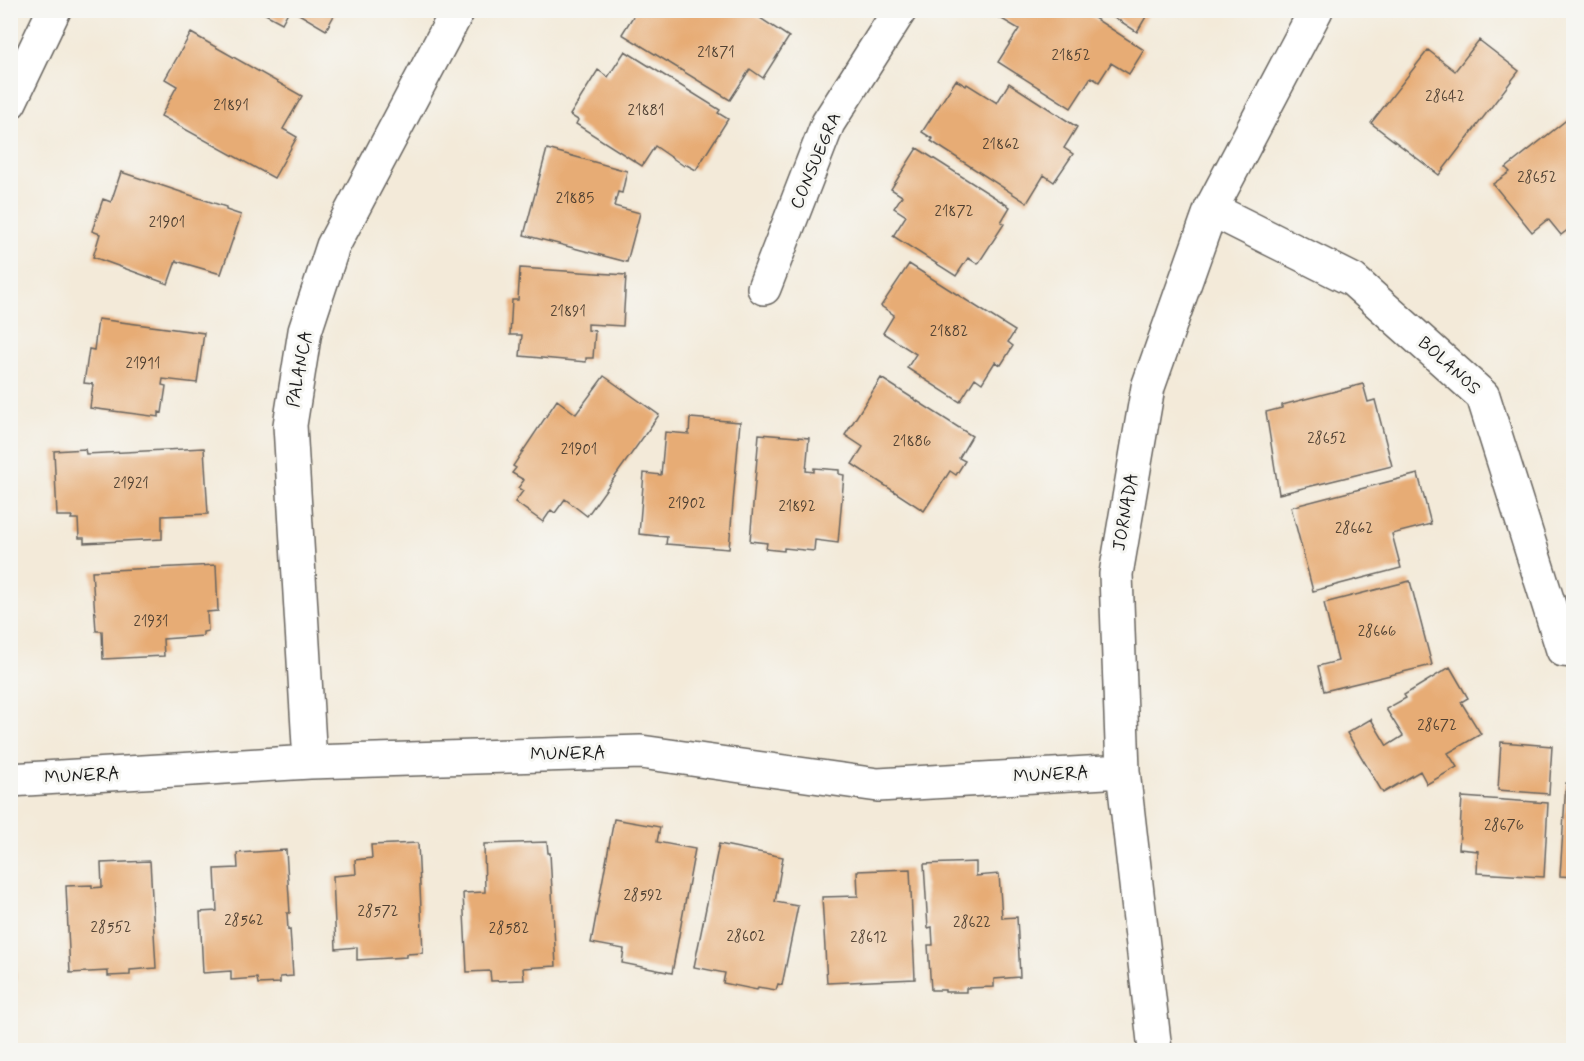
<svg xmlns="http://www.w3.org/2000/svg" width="1584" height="1061" viewBox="0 0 1584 1061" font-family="Mynerve,sans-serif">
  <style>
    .building { fill: #e7ac74 }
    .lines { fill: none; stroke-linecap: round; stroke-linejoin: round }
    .street-casing { stroke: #67645e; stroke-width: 36 }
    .street { stroke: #fff; stroke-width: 33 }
    .labels { text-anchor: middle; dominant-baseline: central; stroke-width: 6; stroke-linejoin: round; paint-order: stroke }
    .number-label { font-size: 15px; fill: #4f4032 }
    .street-label { font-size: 18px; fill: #1c1c1c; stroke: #f6f6f2 }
  </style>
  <rect width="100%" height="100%" fill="#f6f6f2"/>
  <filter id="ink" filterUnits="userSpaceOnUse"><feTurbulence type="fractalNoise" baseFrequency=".0167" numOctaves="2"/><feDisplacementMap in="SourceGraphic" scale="12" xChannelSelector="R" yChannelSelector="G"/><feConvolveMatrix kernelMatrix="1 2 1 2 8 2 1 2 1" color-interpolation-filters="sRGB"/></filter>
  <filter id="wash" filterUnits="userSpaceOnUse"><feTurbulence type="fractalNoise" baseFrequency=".008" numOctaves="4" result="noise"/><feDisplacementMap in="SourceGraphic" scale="24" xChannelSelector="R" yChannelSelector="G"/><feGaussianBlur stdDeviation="1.35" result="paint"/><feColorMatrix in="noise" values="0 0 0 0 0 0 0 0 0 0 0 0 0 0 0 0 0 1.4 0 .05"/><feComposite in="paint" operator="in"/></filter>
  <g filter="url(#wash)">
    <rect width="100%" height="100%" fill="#f3ead9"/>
    <g id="blocks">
      <path class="building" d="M 258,10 L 289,10 L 282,23 Z
        M 292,10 L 337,10 L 326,30 Z
        M 637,10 L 748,10 L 789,37 L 763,78 L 750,69 L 730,100 L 622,34 Z
        M 1005,10 L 1082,10 L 1144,50 L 1129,74 L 1111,63 L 1099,82 L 1091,77 L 1071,108 L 998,62 L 1019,29 L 1000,18 Z
        M 1103,10 L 1150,10 L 1137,32 Z
        M 191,33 L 302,96 L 283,129 L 297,137 L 274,178 L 161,116 L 177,86 L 165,79 Z
        M 1479,40 L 1519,71 L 1439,175 L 1371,123 L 1428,50 L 1455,71 Z
        M 625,51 L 720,110 L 718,113 L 728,119 L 696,170 L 685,164 L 684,166 L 655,146 L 642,166 L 576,124 L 578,120 L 570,115 L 598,70 L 608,77 Z
        M 956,80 L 966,86 L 967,84 L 997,103 L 1009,83 L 1077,127 L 1064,148 L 1073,154 L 1054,182 L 1044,175 L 1027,203 L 931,141 L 933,139 L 922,132 Z
        M 1574,114 L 1574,225 L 1561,235 L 1548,219 L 1532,232 L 1493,184 L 1510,172 L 1506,168 Z
        M 917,148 L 1010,207 L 1001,222 L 1004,224 L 978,264 L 968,258 L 956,276 L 893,236 L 906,216 L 894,208 L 902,196 L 891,189 Z
        M 547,149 L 627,171 L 622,193 L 618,192 L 614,206 L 640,213 L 627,262 L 524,235 Z
        M 121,172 L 226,207 L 226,210 L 241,215 L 221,274 L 176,261 L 168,284 L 93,257 L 100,234 L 92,231 L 103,199 L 111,202 Z
        M 909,264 L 1015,331 L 1008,342 L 1013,346 L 1001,365 L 995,362 L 982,383 L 975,378 L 960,402 L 907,368 L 916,354 L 883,333 L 894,315 L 881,306 Z
        M 520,268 L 626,275 L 623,326 L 588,324 L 588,330 L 595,331 L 593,358 L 586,358 L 586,362 L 520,356 L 522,335 L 510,335 L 512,300 L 518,300 Z
        M 98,319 L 204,333 L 197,383 L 163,379 L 162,385 L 166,386 L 162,413 L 159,412 L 159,417 L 90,408 L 93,384 L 84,383 L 89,349 L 94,350 Z
        M 604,376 L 659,415 L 587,516 L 565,499 L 555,513 L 551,510 L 543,522 L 515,502 L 523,491 L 518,488 L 524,480 L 512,473 L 516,468 L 513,466 L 557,400 L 576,414 Z
        M 881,378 L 972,436 L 959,458 L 965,461 L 956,475 L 950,471 L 924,511 L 852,464 L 863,447 L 845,435 Z
        M 1363,384 L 1368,402 L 1375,400 L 1392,466 L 1279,494 L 1266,412 L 1282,408 L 1282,405 Z
        M 690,418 L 740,422 L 729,549 L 666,544 L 667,537 L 639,534 L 644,473 L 661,475 L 665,432 L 689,434 Z
        M 759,434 L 809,438 L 806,471 L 814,472 L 814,468 L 839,470 L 839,474 L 844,475 L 838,543 L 815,540 L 814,551 L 784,548 L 784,551 L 766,549 L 767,543 L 750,541 Z
        M 204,448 L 208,514 L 162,516 L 162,539 L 84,543 L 84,538 L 79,538 L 78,519 L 71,519 L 72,516 L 57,516 L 54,451 L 85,449 L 86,454 Z
        M 1418,474 L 1431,524 L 1392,534 L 1401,568 L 1313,591 L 1291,507 Z
        M 216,565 L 218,611 L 207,612 L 208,631 L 203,632 L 203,636 L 163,639 L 164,656 L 103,659 L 102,631 L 96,631 L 92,571 Z
        M 1410,581 L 1432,665 L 1324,691 L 1318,666 L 1338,661 L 1324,603 Z
        M 1450,667 L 1468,698 L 1461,702 L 1481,734 L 1448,753 L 1457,767 L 1427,784 L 1420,771 L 1383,793 L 1347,733 L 1371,719 L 1387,746 L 1403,736 L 1386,709 L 1406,698 L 1404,695 Z
        M 1501,742 L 1552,746 L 1549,794 L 1498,790 Z
        M 1566,783 L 1574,784 L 1574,877 L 1560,876 Z
        M 1462,797 L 1548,803 L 1544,877 L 1477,873 L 1478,851 L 1459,849 Z
        M 614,819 L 660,827 L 657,842 L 695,849 L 672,973 L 622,963 L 624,949 L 591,943 Z
        M 547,842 L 548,853 L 550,853 L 556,966 L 523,968 L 524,980 L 491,981 L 490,971 L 467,972 L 463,893 L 485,892 L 484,844 Z
        M 418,843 L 423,953 L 406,954 L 406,957 L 357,960 L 357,947 L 336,949 L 333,876 L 356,874 L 355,860 L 372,858 L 371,845 Z
        M 719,844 L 783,857 L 775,902 L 798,906 L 782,985 L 778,984 L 776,990 L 758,987 L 757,990 L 723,983 L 725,973 L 694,967 Z
        M 286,850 L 290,913 L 287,913 L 288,930 L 290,929 L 293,976 L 280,977 L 280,983 L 258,984 L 257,978 L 231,980 L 231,971 L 203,973 L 200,912 L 217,911 L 215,869 L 238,868 L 237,853 Z
        M 150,861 L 156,968 L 130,970 L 130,975 L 108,976 L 108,971 L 70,973 L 66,886 L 92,885 L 92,888 L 102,887 L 101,863 Z
        M 976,862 L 976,876 L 999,874 L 1002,918 L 1017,917 L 1020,977 L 994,979 L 994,987 L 966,988 L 966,992 L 945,992 L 945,990 L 931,990 L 928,945 L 933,945 L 932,927 L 928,928 L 924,864 Z
        M 910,869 L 915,979 L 827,983 L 822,897 L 858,896 L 857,871 Z
        M 10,907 L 12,907 L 16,981 L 10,982 Z"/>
    </g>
  </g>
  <g filter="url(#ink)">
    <use href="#blocks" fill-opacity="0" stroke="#67645e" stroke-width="1.5"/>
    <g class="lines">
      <defs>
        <path id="street" d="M 10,102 L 54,10
          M 1211,209 L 1353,280 L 1483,396 L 1563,650 L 1574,651
          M 764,288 L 828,123 L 900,10
          M 310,762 L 290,425 L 305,331 L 333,246 L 458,10
          M 10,780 L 310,762 L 641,752 L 878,785 L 1123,771
          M 1155,1050 L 1123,771 L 1116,574 L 1148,387 L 1211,209 L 1316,10"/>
      </defs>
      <use href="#street" class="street-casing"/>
      <use href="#street" class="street"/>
    </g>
  </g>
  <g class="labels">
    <g class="number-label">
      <text x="716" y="53">21871</text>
      <text x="1071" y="56">21852</text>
      <text x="1445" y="97">28642</text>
      <text x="231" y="106">21891</text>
      <text x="646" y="111">21881</text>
      <text x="1001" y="145">21862</text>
      <text x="1537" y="178">28652</text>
      <text x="575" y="199">21885</text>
      <text x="954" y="212">21872</text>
      <text x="167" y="223">21901</text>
      <text x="568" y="312">21891</text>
      <text x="949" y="332">21882</text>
      <text x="143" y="364">21911</text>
      <text x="1327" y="439">28652</text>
      <text x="912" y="442">21886</text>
      <text x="579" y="450">21901</text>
      <text x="131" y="484">21921</text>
      <text x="687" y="504">21902</text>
      <text x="797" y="507">21892</text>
      <text x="1354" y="529">28662</text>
      <text x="151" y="622">21931</text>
      <text x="1377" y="632">28666</text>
      <text x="1437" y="726">28672</text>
      <text x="1504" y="826">28676</text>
      <text x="643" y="896">28592</text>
      <text x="378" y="912">28572</text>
      <text x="244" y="921">28562</text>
      <text x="972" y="923">28622</text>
      <text x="111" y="928">28552</text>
      <text x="509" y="929">28582</text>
      <text x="746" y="937">28602</text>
      <text x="869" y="938">28612</text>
    </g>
    <g class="street-label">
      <text transform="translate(816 161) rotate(-67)">CONSUEGRA</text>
      <text transform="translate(1449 366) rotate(42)">BOLANOS</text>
      <text transform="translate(300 369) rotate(-80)">PALANCA</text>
      <text transform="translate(1126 512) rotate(-80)">JORNADA</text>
      <text transform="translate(568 754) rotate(-1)">MUNERA</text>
      <text transform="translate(1051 775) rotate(-3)">MUNERA</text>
      <text transform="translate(82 776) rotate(-3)">MUNERA</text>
    </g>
  </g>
  <rect width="1584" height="1061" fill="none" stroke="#f6f6f2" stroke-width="36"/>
</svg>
